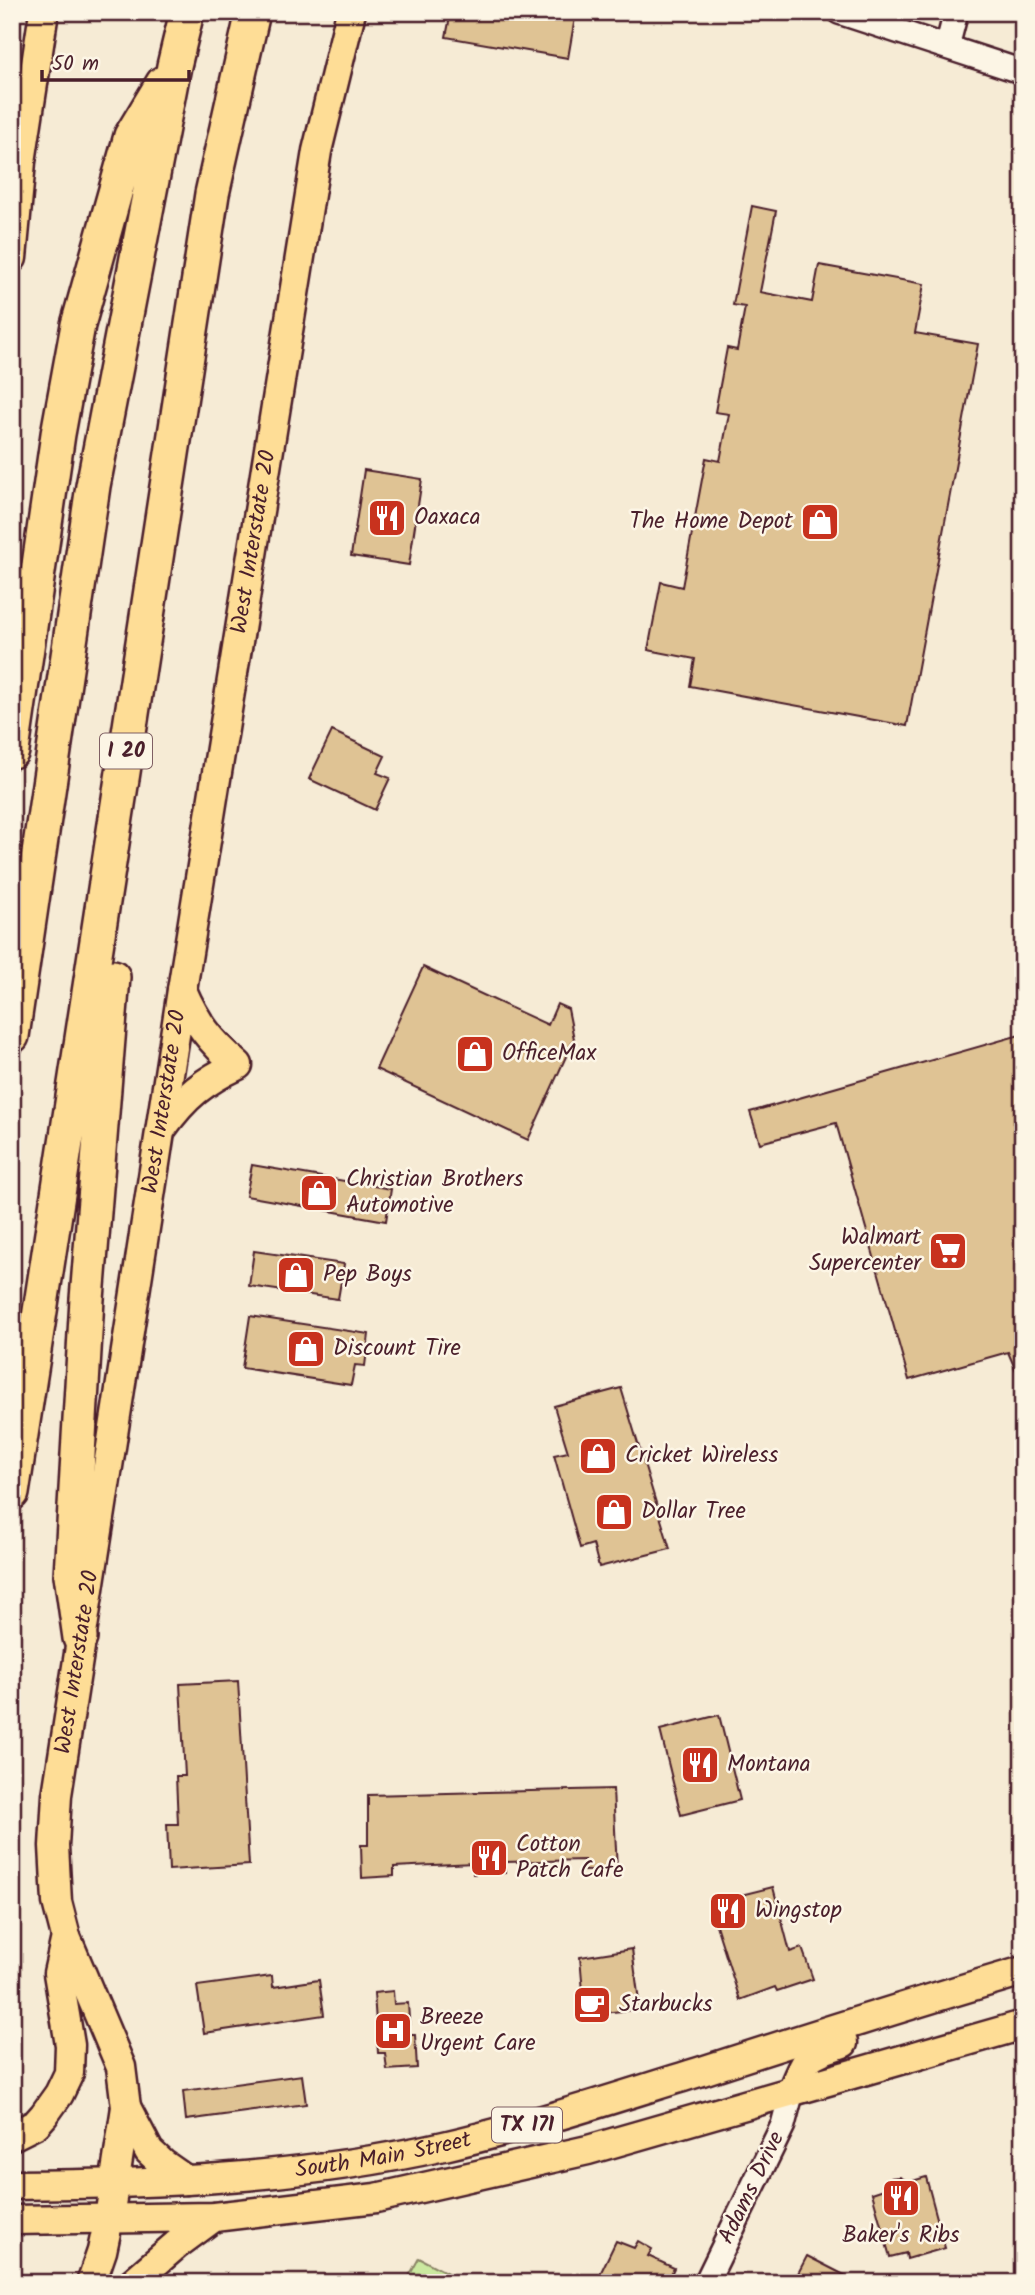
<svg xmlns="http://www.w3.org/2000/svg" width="1035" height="2295" viewBox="0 0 1035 2295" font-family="Kalam,sans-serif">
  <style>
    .green { fill: #cbe9a0; stroke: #8a8466; stroke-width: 2 }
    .building { fill: #dfc394; stroke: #4a1f2b; stroke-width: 2 }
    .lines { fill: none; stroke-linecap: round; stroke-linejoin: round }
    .minor-casing { stroke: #4a1f2b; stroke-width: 28 }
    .major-casing { stroke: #4a1f2b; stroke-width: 33 }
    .highway-casing { stroke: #4a1f2b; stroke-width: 38 }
    .minor { stroke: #fcf5e5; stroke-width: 23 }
    .major { stroke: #fedd96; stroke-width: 28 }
    .highway { stroke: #fedd96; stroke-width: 33 }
    .labels { text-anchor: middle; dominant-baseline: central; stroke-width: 5; stroke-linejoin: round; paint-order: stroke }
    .shield { fill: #fcf5e5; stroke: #7f5f63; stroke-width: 2 }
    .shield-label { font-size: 21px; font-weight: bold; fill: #4a1f2b }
    .poi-label { font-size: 23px; fill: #4a1f2b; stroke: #fcf5e5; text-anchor: start }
    .street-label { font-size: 23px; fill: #4a1f2b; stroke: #fcf5e5 }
  </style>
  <rect width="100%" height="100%" fill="#f6ebd5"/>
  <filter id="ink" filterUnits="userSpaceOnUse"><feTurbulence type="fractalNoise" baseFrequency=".0143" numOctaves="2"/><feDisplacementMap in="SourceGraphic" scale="14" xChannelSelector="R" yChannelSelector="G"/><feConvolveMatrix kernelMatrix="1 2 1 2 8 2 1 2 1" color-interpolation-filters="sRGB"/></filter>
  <g filter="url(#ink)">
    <path class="green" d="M 419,2258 L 459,2279 L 456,2283 L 418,2283 L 408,2278 Z"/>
    <path class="building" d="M 451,12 L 576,12 L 568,58 L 446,37 Z
      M 752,206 L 776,211 L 760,292 L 812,302 L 819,265 L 924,284 L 915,333 L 978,344 L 907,726 L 690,686 L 695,659 L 648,650 L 661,582 L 682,587 L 706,458 L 720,461 L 729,414 L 715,412 L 727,348 L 737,350 L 745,307 L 733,305 Z
      M 364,470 L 422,479 L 409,565 L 351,556 Z
      M 332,731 L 385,756 L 377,773 L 390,778 L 375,810 L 309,779 Z
      M 423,967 L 548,1025 L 557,1004 L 568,1009 L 574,1039 L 528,1140 L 376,1069 Z
      M 1023,1034 L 1023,1387 L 1008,1352 L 909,1380 L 836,1123 L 760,1143 L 750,1112 Z
      M 252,1165 L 391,1189 L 386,1221 L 246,1196 Z
      M 254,1251 L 344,1264 L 338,1299 L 249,1286 Z
      M 250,1316 L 369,1334 L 365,1366 L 355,1365 L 351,1385 L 242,1368 Z
      M 621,1388 L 670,1549 L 599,1567 L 593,1544 L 580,1548 L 554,1455 L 568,1452 L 554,1406 Z
      M 238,1681 L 249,1865 L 169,1870 L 167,1824 L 178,1824 L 176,1776 L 185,1776 L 180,1684 Z
      M 719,1715 L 740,1800 L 681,1815 L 660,1730 Z
      M 613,1789 L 617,1870 L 584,1871 L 584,1860 L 505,1862 L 505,1873 L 473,1874 L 473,1863 L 394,1867 L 394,1876 L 362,1878 L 361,1845 L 368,1845 L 368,1795 Z
      M 773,1887 L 790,1952 L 802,1948 L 813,1979 L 777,1991 L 775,1987 L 740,2000 L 709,1903 Z
      M 632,1949 L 640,2009 L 585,2015 L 580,1957 Z
      M 272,1976 L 273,1987 L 319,1980 L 324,2015 L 204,2033 L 197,1986 Z
      M 393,1991 L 394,2004 L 408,2003 L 410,2035 L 415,2035 L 417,2068 L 387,2070 L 385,2053 L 378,2053 L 374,1993 Z
      M 302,2075 L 306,2104 L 186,2120 L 183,2091 Z
      M 900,2177 L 909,2182 L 926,2177 L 945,2248 L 907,2259 L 906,2253 L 890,2257 L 872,2193 L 884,2189 L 890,2178 Z
      M 616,2241 L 634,2248 L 638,2241 L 652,2249 L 648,2256 L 674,2268 L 667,2283 L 607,2283 L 610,2278 L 600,2274 Z
      M 807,2256 L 860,2283 L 793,2283 Z"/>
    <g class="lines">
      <defs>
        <path id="minor" d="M 839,12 L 1023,72
          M 947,47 L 956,12
          M 706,2283 L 783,2125 L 792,2091"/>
        <g id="major">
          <path d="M 12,258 L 21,162 L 44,12"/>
          <path d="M 163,1127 C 185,1096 204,1081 238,1065 C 211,1042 196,1023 182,990"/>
          <path d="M 792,2091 C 807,2055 806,2055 843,2043"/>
          <path d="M 126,2107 L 149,2151 L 163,2164 L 186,2180"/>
          <path d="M 12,2136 L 36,2124 L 44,2115 L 59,2094 L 69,2073 L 70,2045 L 58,1973 L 66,1937"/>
          <path id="s1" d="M 12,2185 C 157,2184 303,2178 444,2146 C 531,2126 614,2098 699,2072 C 807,2037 914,2003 1023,1971"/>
          <path d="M 12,2220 L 214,2217 L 376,2198 L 588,2150 L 1023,2025"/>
          <path id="s2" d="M 91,2283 L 102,2251 L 109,2218 L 126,2107 L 121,2067 L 66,1937 L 57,1902 L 54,1846 L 57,1795 L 182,990 L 317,151 L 351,12"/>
          <path d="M 132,2283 L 176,2245 L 214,2217"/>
        </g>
        <path id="highway" d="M 12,751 L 58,434 L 78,325 L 131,136 L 163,83
          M 12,1036 L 93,486 L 174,66 L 187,12
          M 12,1493 L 212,194 L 253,12
          M 80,1638 L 71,1575 L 87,1299 L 113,977"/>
      </defs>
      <use href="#minor" class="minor-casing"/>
      <use href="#major" class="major-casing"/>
      <use href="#highway" class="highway-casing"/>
      <use href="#minor" class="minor"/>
      <use href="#major" class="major"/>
      <use href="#highway" class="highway"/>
    </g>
  </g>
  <defs>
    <symbol id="restaurant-square" viewBox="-11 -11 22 22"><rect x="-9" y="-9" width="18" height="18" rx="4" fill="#c8321e" stroke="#fcf5e5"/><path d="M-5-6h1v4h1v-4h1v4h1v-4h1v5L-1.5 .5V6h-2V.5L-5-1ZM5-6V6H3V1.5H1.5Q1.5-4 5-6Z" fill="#fff"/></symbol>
    <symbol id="shop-square" viewBox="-11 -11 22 22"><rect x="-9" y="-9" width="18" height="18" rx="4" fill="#c8321e" stroke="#fcf5e5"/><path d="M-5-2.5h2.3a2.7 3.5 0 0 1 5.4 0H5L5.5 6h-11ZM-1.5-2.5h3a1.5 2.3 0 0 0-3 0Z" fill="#fff"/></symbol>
    <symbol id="supermarket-square" viewBox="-11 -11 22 22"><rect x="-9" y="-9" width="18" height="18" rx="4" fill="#c8321e" stroke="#fcf5e5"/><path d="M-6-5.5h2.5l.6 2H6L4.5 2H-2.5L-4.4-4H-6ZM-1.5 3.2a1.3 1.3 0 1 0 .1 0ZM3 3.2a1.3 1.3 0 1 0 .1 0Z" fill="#fff"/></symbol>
    <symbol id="cafe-square" viewBox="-11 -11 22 22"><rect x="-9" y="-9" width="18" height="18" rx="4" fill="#c8321e" stroke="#fcf5e5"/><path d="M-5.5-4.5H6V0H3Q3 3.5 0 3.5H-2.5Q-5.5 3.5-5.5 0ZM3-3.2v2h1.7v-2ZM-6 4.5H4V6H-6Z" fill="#fff"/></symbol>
    <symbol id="hospital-square" viewBox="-11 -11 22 22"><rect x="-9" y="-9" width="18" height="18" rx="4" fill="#c8321e" stroke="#fcf5e5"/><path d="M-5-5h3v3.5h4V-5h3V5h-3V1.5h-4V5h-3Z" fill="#fff"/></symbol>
  </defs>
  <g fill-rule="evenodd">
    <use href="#restaurant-square" x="365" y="496" width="44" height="44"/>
    <use href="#shop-square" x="798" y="500" width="44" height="44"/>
    <use href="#shop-square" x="453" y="1032" width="44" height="44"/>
    <use href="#shop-square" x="297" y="1171" width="44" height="44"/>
    <use href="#supermarket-square" x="926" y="1229" width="44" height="44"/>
    <use href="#shop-square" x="274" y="1253" width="44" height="44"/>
    <use href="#shop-square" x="284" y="1327" width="44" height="44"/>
    <use href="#shop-square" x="576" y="1434" width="44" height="44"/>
    <use href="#shop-square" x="592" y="1490" width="44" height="44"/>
    <use href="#restaurant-square" x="678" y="1743" width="44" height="44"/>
    <use href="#restaurant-square" x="467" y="1836" width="44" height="44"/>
    <use href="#restaurant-square" x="706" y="1889" width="44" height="44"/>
    <use href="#cafe-square" x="570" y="1983" width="44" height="44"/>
    <use href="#hospital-square" x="371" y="2009" width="44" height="44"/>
    <use href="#restaurant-square" x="879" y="2176" width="44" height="44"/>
  </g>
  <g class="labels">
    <g class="shield">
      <rect x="100" y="733.5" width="52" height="35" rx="5"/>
      <rect x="492" y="2107.5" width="70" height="35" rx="5"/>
    </g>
    <g class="shield-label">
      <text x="126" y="751">I 20</text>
      <text x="527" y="2125">TX 171</text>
    </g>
    <g class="poi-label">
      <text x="414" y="518">Oaxaca</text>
      <text x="793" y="522" text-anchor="end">The Home Depot</text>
      <text x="502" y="1054">OfficeMax</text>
      <text x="346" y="1180">Christian Brothers<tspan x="346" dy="26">Automotive</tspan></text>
      <text x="921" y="1238" text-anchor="end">Walmart<tspan x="921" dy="26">Supercenter</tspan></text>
      <text x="323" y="1275">Pep Boys</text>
      <text x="333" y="1349">Discount Tire</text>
      <text x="625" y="1456">Cricket Wireless</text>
      <text x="641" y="1512">Dollar Tree</text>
      <text x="727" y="1765">Montana</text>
      <text x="516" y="1845">Cotton<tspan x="516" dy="26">Patch Cafe</tspan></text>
      <text x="755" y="1911">Wingstop</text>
      <text x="619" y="2005">Starbucks</text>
      <text x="420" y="2018">Breeze<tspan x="420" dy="26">Urgent Care</tspan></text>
      <text x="901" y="2236" text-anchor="middle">Baker's Ribs</text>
    </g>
    <g class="street-label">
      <text stroke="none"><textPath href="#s2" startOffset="1773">West Interstate 20</textPath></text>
      <text stroke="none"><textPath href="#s2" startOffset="1206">West Interstate 20</textPath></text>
      <text stroke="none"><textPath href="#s2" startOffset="639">West Interstate 20</textPath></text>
      <text stroke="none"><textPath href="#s1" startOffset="373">South Main Street</textPath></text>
      <text transform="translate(752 2188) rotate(-64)">Adams Drive</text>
    </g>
  </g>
  <rect width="1035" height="2295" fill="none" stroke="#fcf5e5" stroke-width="42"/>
  <rect x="21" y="21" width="993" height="2253" fill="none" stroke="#4a1f2b" stroke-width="2.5" filter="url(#ink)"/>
  <path d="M42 70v10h147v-10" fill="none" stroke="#4a1f2b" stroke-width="3.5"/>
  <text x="52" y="70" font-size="21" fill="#4a1f2b" stroke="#fcf5e5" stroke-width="5" paint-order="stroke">50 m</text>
</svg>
